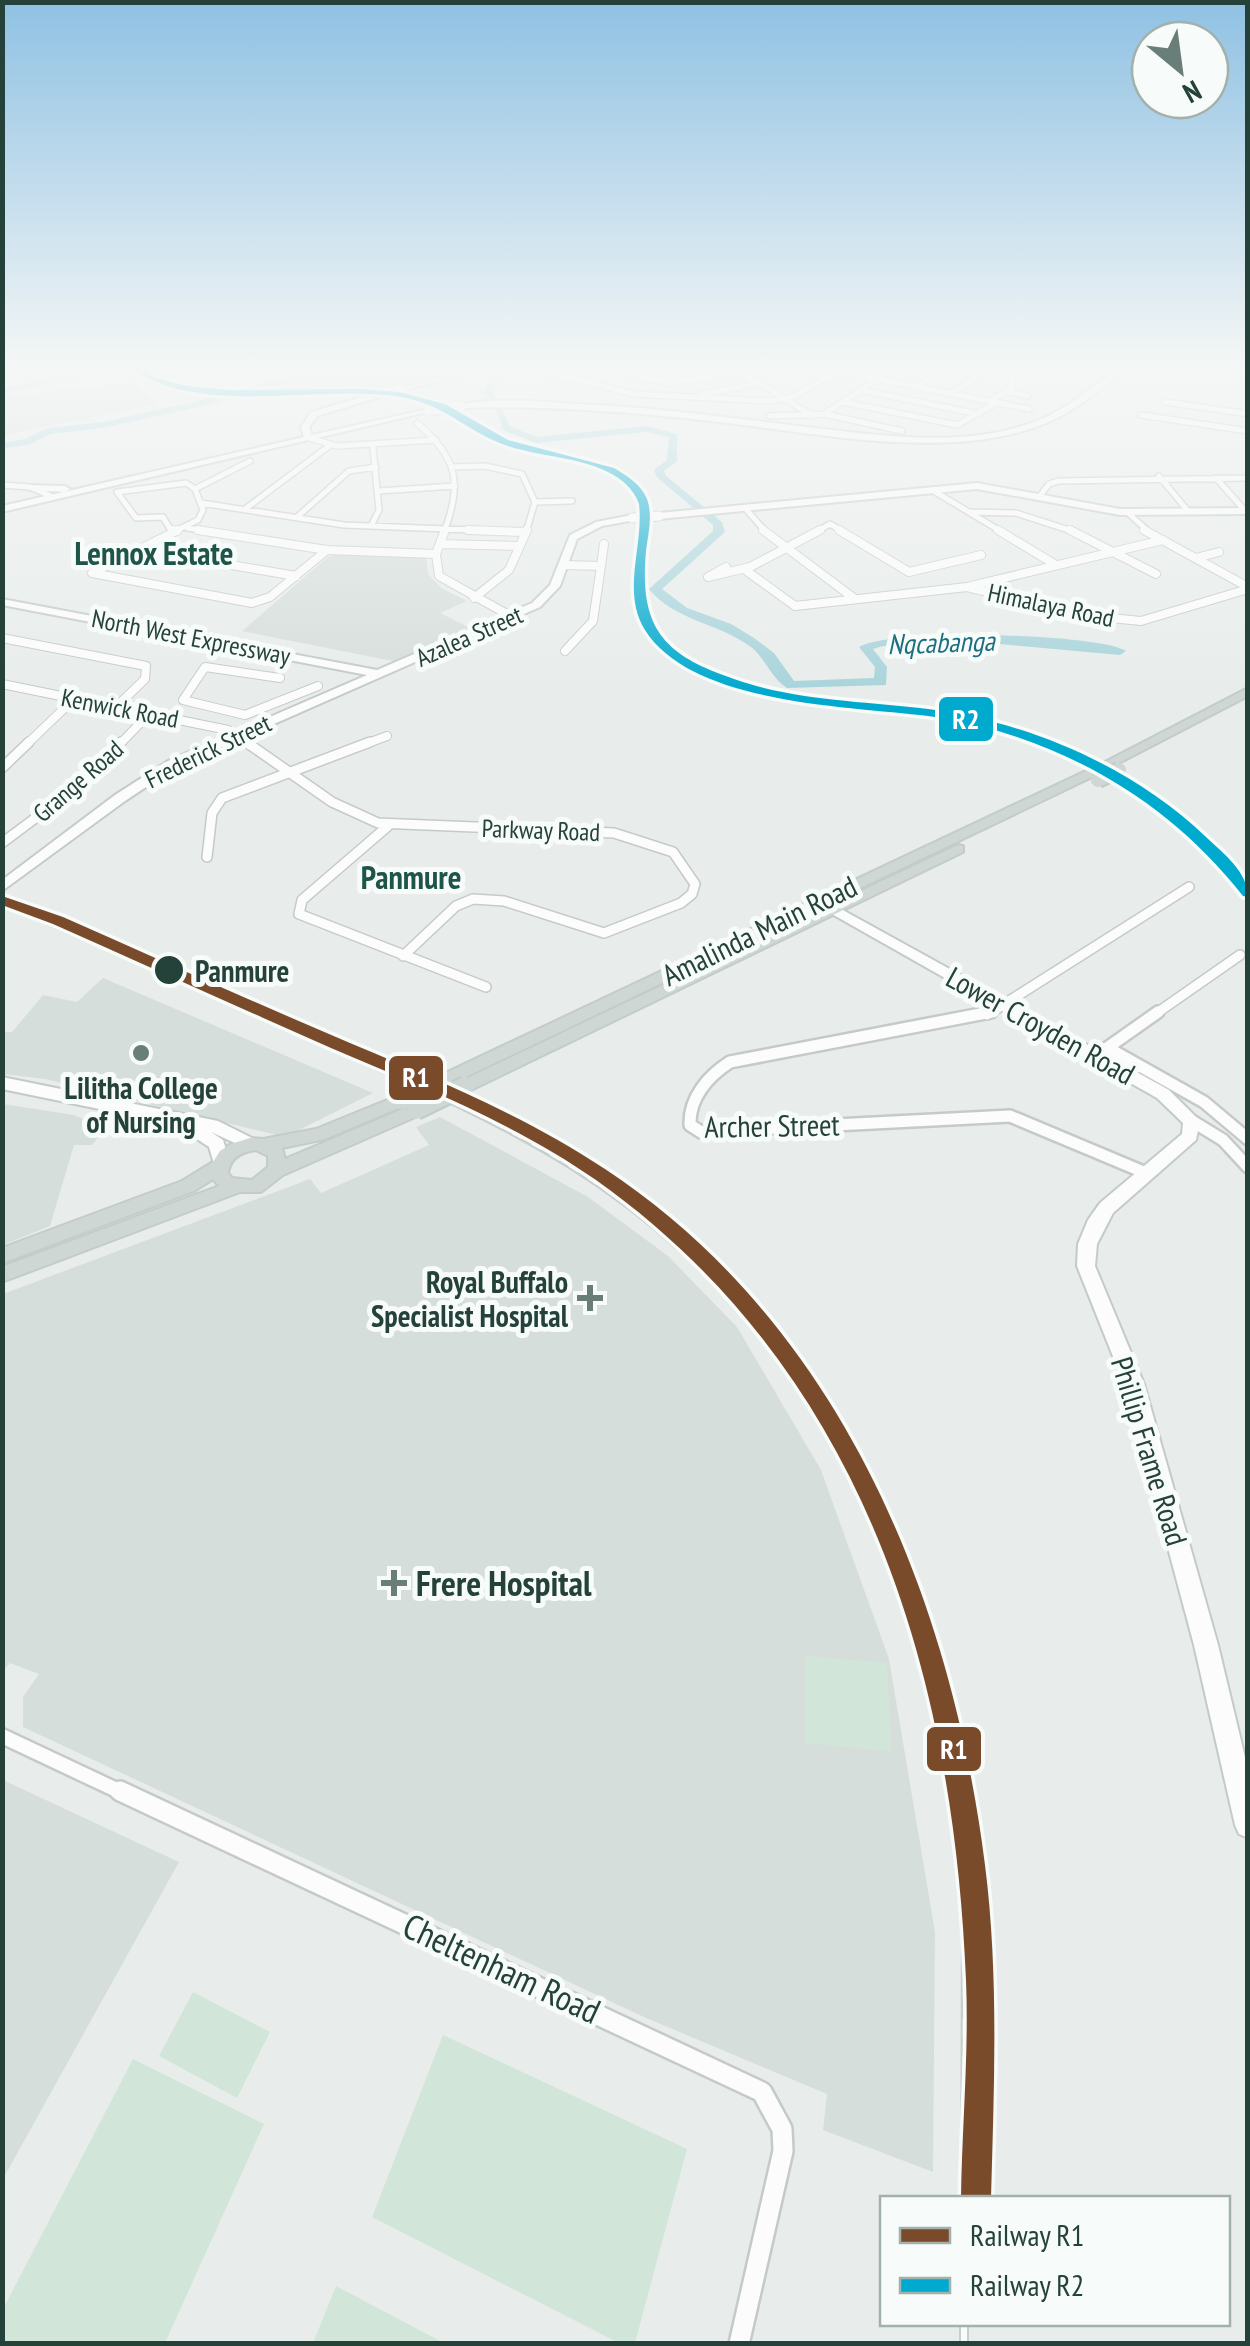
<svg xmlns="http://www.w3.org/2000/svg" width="1250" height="2346" viewBox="0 0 1250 2346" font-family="'PT Sans Narrow',sans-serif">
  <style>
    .built { fill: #d6dedb }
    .green { fill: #d1e6d8 }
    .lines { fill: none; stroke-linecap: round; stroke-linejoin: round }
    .river { fill: #a9d4db; fill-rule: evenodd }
    .street-far5-casing { stroke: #c5cac8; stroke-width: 8 }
    .street-far4-casing { stroke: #c5cac8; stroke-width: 10 }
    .street-far3-casing { stroke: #c5cac8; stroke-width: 12 }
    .street-far2-casing { stroke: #c5cac8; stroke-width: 16 }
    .street-far1-casing { stroke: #c5cac8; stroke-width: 19 }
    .street-casing { stroke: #c5cac8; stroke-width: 24 }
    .secondary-casing { stroke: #c3cbc8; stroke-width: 4 }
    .primary-casing { stroke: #c3ccc9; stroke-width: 4 }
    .street-far5 { stroke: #fcfcfc; stroke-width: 5 }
    .street-far4 { stroke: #fcfcfc; stroke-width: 8 }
    .street-far3 { stroke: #fcfcfc; stroke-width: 9 }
    .street-far2 { stroke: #fcfcfc; stroke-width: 11 }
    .street-far1 { stroke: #fcfcfc; stroke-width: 14 }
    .street { stroke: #fcfcfc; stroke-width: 19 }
    .secondary { fill: #fcfcfc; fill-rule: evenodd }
    .primary { fill: #cfd7d5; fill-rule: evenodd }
    .rail-far3-casing { stroke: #c9cdcc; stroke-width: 4 }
    .rail-far2-casing { stroke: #c9cdcc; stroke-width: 8 }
    .rail-far1-casing { stroke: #c9cdcc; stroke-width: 9 }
    .rail-casing { stroke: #c9cdcc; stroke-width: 10 }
    .rail-far3 { stroke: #f7fbf9; stroke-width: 2.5; stroke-dasharray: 5; stroke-linecap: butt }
    .rail-far2 { stroke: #f7fbf9; stroke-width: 4; stroke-dasharray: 11; stroke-linecap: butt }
    .rail-far1 { stroke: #f7fbf9; stroke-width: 5; stroke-dasharray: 14; stroke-linecap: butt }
    .rail { stroke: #f7fbf9; stroke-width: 6; stroke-dasharray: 19; stroke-linecap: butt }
    .secondary-bridge-casing { stroke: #c3cbc8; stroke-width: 11; stroke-linecap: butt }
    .primary-bridge-far1-casing { stroke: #c3ccc9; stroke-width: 18; stroke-linecap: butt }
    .primary-bridge-casing { stroke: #c3ccc9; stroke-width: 22; stroke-linecap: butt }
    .secondary-bridge { stroke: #fcfcfc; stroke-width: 9 }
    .primary-bridge-far1 { stroke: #cfd7d5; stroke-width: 14 }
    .primary-bridge { stroke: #cfd7d5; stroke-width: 18 }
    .rail-1-casing { stroke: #f7fbf9; stroke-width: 7 }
    .rail-2-casing { stroke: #f7fbf9; stroke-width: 7 }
    .rail-1 { fill: #7a4b2a; fill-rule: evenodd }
    .rail-2 { fill: #00a9ce; fill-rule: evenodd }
    .stop-dot { fill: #24423a; stroke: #f7fbf9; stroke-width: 4 }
    .poi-dot { fill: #697e78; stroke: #f7fbf9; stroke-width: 4 }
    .labels { text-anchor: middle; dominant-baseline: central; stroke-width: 10; stroke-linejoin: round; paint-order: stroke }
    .far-street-label { font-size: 25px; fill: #24423a; stroke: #f7fbf9 }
    .far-water-label { font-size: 28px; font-style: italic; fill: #1c6f80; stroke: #f7fbf9 }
    .street-label { font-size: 30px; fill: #24423a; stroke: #f7fbf9 }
    .stop-label { font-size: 30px; font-weight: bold; fill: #24423a; stroke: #f7fbf9; text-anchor: start }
    .poi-label { font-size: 30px; font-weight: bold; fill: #24423a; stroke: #f7fbf9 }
    .far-district-label { font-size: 32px; font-weight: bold; fill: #1f5548; stroke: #f7fbf9 }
    .near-poi-label { font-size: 35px; font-weight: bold; fill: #24423a; stroke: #f7fbf9; text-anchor: start }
    .near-street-label { font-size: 35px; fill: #24423a; stroke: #f7fbf9 }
    .line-badge { stroke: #f7fbf9; stroke-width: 4 }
    .badge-label { font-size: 28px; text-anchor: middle; font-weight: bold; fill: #fff }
  </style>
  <rect width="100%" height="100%" fill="#e8edeb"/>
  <path class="built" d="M 335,364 L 412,364 L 464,369 L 386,387 L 299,385 Z
    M 131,382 L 159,404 L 3,435 L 4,397 Z
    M 340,553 L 426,556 L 428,574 L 441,588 L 467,601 L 440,613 L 470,628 L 393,661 L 242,631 L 328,557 Z
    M 103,978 L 373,1093 L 285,1137 L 45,1079 L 3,1074 L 2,1032 L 12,1032 L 43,995 L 77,1002 Z
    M 3,1104 L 74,1115 L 105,1128 L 92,1145 L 74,1145 L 50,1226 L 3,1245 Z
    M 440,1117 L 588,1197 L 668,1256 L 737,1327 L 821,1470 L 889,1659 L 935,1932 L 933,2172 L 823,2130 L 827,2094 L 646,2018 L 23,1727 L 23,1697 L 39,1674 L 10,1663 L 3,1671 L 3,1294 L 310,1179 L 321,1193 L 429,1145 L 416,1127 Z
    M 3,1780 L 179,1862 L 3,2179 Z"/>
  <path class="green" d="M 805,1656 L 887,1663 L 891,1751 L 805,1743 Z
    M 193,1992 L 270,2032 L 237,2098 L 159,2056 Z
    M 443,2035 L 687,2149 L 635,2343 L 619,2343 L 372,2217 Z
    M 133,2059 L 264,2124 L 165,2343 L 3,2343 L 3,2309 Z
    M 336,2286 L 444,2343 L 313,2343 Z"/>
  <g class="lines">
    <path class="river" d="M 100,364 L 108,364 L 107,372 L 2,394 L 2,388 L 100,368 Z
      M 321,364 L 331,364 L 298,380 L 198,407 L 103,428 L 50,434 L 31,444 L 2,449 L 2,443 L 25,439 L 48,428 L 103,422 L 194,402 L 292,376 Z
      M 451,364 L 466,364 L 500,373 L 494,392 L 495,398 L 489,398 L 484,392 L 492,376 Z
      M 495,407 L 501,407 L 510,426 L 536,437 L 646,426 L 677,434 L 677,461 L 664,471 L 666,476 L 722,522 L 725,532 L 662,589 L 687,608 L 731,624 L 754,638 L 774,653 L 794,681 L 874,678 L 875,667 L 859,647 C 889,628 1096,633 1126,651 L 1120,655 L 989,643 L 883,646 L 873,649 L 887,667 L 886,685 L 787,688 C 771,678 766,659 751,647 C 719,623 675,621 649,589 L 713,531 L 713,525 L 657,477 L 654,470 L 667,460 L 669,437 L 646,432 L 536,443 L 503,430 Z"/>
    <defs>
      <path id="street-far5" d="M 166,364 L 180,370 L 203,364
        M 513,364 L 634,394 L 770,401 L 795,396 L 849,364
        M 581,364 L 670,383 L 789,364
        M 648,364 L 682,372
        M 727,364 L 813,416
        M 982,364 L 1013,374 L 1011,389 L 989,401
        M 836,371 L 1029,409
        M 430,375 L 476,364
        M 665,380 L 708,364
        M 916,387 L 949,364
        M 860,390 L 979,414
        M 1008,392 L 1028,396
        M 703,394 L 760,383
        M 951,394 L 991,366
        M 843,402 L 957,425 L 996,403
        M 1165,402 L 1248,414
        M 824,414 L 902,431
        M 1141,415 L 1248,431
        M 769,416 L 824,414 L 901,364
        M 417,423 C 457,457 463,483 444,532
        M 309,438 L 337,446 L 436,440
        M 451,467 L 485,466 L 522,474 L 535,502 L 526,532
        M 1159,476 L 1188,511
        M 1216,478 L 1248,514
        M 2,485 L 30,487 L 53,497
        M 195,489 L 250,461
        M 932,490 L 1002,532
        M 378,491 L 455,486
        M 1039,497 L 1049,484 L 1059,481 L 1248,478
        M 535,502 L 572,501
        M 201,503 L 344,525 L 526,532
        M 745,508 L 766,532
        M 245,509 L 329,446
        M 968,512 L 1016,513 L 1075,532
        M 1127,512 L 1149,532
        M 297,517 L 349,471 L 376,467
        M 371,526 L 379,510 L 373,448
        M 187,528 L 214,532
        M 177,531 L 170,529 L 163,517 L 136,518 L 117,492 L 186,483 L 195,489
        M 173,532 L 198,520 L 203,510 L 195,489
        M 816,532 L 830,524 L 844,532"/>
      <path id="street-far4" d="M 173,530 L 177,531
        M 178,530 L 92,573 L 252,603 L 270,597 L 327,550
        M 198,530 L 327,550 L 436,554
        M 445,530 L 436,554 L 439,576 L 514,618
        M 468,530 L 526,532
        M 763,530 L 855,599
        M 839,530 L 909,572 L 981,555
        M 998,530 L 1056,565
        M 1070,530 L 1156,574
        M 1144,530 L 1248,587
        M 441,544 L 520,546
        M 137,549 L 296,576
        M 1196,558 L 1219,552
        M 563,565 L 601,566 L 593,621 L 565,651
        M 601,566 L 604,544
        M 726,567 L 708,577 L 750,567 L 820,530
        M 744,569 L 795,606 L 967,587 L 1080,615 L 1141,621 L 1248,589
        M 971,586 L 1163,540
        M 474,598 L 509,570 L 527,530
        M 2,638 L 146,666 L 145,679 L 116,707
        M 280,678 L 205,667 L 183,700 L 245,715 L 318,686
        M 2,684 L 228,730 L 249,745
        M 26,745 L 75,698
        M 119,745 L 149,714
        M 363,745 L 387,736"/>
      <path id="street-far3" d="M 246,742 L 332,802 L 378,823 L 614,833 L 673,852 L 695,884 L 692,894 L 681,903 L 604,933 L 504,901 L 473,899 L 456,906 L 403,956
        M 2,768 L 29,742
        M 388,826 L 302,900 L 299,914 L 486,987
        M 2,843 L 81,784 L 121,742
        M 207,857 L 212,813 L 222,798 L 370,742
        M 987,1015 L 1189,887
        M 1154,1015 L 1240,955"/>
      <path id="street-far2" d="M 991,1012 L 730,1062 C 708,1076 689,1098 690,1125 L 701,1132 L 1010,1116 L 1146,1173
        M 1108,1048 L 1204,1102 L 1248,1139
        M 1097,1055 L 1158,1012
        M 1192,1121 L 1223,1140 L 1248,1167"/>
      <path id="street-far1" d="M 2,1736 L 125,1794"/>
      <path id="street" d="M 120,1791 L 762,2092 L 782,2129 L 783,2151 L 739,2344"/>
      <path id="secondary" d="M 491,364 L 503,364 L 400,391 L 396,389 Z
        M 1123,364 L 1131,364 C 1104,388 1071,415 1036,427 C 940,460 818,433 719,422 C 633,412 548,405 461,408 L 457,406 C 484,396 547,402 578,404 C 655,407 731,418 806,427 C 880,435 962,449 1034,422 C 1067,410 1094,385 1123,364 Z
        M 380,392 L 383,396 L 317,416 L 309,427 L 312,435 L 428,409 L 432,411 L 2,512 L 2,506 L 304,437 L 301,427 L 311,412 Z
        M 977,483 L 1120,509 L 1248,508 L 1248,514 L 1120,515 L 977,489 L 659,519 L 654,516 L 659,513 Z
        M 27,485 L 65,486 L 70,489 L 65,492 L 30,490 L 27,489 Z
        M 632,515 L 635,516 L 635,520 L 602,526 L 577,539 L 560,586 L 540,607 L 176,767 L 125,801 L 2,891 L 2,880 L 115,795 L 168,761 L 367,675 L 2,605 L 2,599 L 377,670 L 532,603 L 550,585 L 570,535 L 596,522 Z
        M 821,898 L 1169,1090 L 1200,1121 L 1196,1140 L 1113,1213 L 1097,1244 L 1095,1266 L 1144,1384 L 1218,1645 L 1248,1770 L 1248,1838 L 1239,1834 L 1235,1825 L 1194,1645 L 1124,1384 L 1077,1266 L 1078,1244 L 1088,1220 L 1100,1203 L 1182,1134 L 1183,1123 L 1157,1098 L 816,905 L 816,899 Z
        M 2,1077 L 218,1121 L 256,1140 L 259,1144 L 250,1150 L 211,1132 L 223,1140 L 230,1162 L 221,1169 L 215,1167 L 209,1147 L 188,1133 L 187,1127 L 2,1089 Z"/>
      <path id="primary" d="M 1248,688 L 1248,696 L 1113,766 L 1103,763 Z
        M 1088,770 L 1092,771 L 1092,777 L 449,1085 L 437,1085 L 435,1081 L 437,1077 Z
        M 958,845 L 963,846 L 963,852 L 471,1090 L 459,1090 L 457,1086 L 459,1082 Z
        M 402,1094 L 410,1100 L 408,1104 L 325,1139 L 282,1148 L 285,1159 L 410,1106 L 422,1106 L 424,1110 L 422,1114 L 283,1175 L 261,1192 L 240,1192 L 2,1282 L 2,1267 L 219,1186 L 213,1179 L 194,1191 L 2,1263 L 2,1248 L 182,1181 L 213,1162 L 220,1151 L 231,1144 L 250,1138 L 263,1139 L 316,1129 ZM 256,1150 L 268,1156 L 268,1167 L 252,1180 L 232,1178 L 228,1173 C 230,1158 241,1152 256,1150 Z"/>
    </defs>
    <use href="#street-far5" class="street-far5-casing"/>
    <use href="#street-far4" class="street-far4-casing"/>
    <use href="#street-far3" class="street-far3-casing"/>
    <use href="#street-far2" class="street-far2-casing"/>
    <use href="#street-far1" class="street-far1-casing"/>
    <use href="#street" class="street-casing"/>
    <use href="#secondary" class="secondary-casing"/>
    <use href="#primary" class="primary-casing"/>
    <use href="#street-far5" class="street-far5"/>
    <use href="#street-far4" class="street-far4"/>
    <use href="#street-far3" class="street-far3"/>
    <use href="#street-far2" class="street-far2"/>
    <use href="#street-far1" class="street-far1"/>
    <use href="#street" class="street"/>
    <use href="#secondary" class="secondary"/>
    <use href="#primary" class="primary"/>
    <defs>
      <path id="rail-far3" d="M 129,364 L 154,380 L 187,388 L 399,395 L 442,406 L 505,442 L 611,470 C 691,518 589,603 682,659 C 748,700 828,702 903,710 C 1039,724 1163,785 1248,893
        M 2,904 L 258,1015"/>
      <path id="rail-far2" d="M 253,1012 C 466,1108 633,1163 780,1358"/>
      <path id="rail-far1" d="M 778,1355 C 874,1483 926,1638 951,1794"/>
      <path id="rail" d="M 951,1791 L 966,1928 L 965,2198
        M 964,2324 L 964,2344"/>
    </defs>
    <use href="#rail-far3" class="rail-far3-casing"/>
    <use href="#rail-far2" class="rail-far2-casing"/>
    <use href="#rail-far1" class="rail-far1-casing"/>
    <use href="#rail" class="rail-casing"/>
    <use href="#rail-far3" class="rail-far3"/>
    <use href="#rail-far2" class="rail-far2"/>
    <use href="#rail-far1" class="rail-far1"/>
    <use href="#rail" class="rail"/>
    <defs>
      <path id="secondary-bridge" d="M 380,394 L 400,389
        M 428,411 L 461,406
        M 632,518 L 659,516"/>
      <path id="primary-bridge-far1" d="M 1098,780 L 1119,770"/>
      <path id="primary-bridge" d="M 402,1100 L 443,1081
        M 416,1110 L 465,1086"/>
    </defs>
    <use href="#secondary-bridge" class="secondary-bridge-casing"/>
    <use href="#primary-bridge-far1" class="primary-bridge-far1-casing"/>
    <use href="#primary-bridge" class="primary-bridge-casing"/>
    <use href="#secondary-bridge" class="secondary-bridge"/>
    <use href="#primary-bridge-far1" class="primary-bridge-far1"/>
    <use href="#primary-bridge" class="primary-bridge"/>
    <defs>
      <path id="rail-1" d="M 2,896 L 63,917 C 151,956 240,996 329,1034 C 423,1074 519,1112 605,1169 C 839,1323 951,1596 985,1865 C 999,1975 994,2087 991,2198 L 961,2198 C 962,2125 969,2053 966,1980 C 953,1668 862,1369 596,1180 C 516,1124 421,1086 331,1048 C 238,1007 145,965 53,924 L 2,905 Z"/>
      <path id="rail-2" d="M 125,364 L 134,364 L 156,378 L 187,386 L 227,390 L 359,389 L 399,392 L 445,404 L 508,440 L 614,468 C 627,476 641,484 647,499 C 653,515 648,535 646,551 C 639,628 663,655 734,679 C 796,701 864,701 928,709 C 1029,722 1133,767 1206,837 C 1224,854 1248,872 1248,897 L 1243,896 C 1184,821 1108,768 1017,737 C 988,727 958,720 928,716 C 850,706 692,705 645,630 C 621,592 644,545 639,504 C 634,489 622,479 608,472 C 576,456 538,457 505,445 C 466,431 446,405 401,397 C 317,383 196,420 125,364 Z"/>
    </defs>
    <use href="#rail-1" class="rail-1-casing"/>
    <use href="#rail-2" class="rail-2-casing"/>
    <use href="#rail-1" class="rail-1"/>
    <use href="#rail-2" class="rail-2"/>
  </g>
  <linearGradient id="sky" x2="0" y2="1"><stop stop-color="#8fc1e3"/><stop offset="0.53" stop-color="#f5f7f6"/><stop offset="1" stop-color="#f5f7f6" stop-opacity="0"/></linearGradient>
  <rect width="1250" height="692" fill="url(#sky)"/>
  <circle class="stop-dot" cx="169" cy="970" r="16"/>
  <g class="poi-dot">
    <circle cx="141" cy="1053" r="10"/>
    <path d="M585 1283h10v10h10v10h-10v10h-10v-10h-10v-10h10z"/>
    <path d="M389 1568h10v10h10v10h-10v10h-10v-10h-10v-10h10z"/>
  </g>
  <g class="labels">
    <g class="far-street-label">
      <text transform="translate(1051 605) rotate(12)">Himalaya Road</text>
      <text transform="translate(469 636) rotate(-24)">Azalea Street</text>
      <text transform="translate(191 637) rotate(11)">North West Expressway</text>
      <text transform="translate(120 708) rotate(11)">Kenwick Road</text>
      <text transform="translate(208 751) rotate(-26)">Frederick Street</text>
      <text transform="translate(78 781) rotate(-41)">Grange Road</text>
      <text transform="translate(541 830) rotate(2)">Parkway Road</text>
    </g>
    <g class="far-water-label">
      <text transform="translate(941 642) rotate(-2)">Nqcabanga</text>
    </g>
    <g class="street-label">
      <text transform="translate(759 930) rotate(-26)">Amalinda Main Road</text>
      <text transform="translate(1041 1025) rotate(29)">Lower Croyden Road</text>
      <text transform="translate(772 1125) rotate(-1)">Archer Street</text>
      <text transform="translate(1150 1451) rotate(73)">Phillip Frame Road</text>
    </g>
    <g class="stop-label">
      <text x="195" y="970">Panmure</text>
    </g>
    <g class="poi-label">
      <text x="141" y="1087">Lilitha College<tspan x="141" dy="34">of Nursing</tspan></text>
      <text x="568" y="1281" text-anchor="end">Royal Buffalo<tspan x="568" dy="34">Specialist Hospital</tspan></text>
    </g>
    <g class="far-district-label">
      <text x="154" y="553">Lennox Estate</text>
      <text x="411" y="877">Panmure</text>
    </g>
    <g class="near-poi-label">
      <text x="416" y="1583">Frere Hospital</text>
    </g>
    <g class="near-street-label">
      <text transform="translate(502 1968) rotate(25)">Cheltenham Road</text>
    </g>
  </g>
  <g class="line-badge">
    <rect x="937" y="695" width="58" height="48" rx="10" fill="#00a9ce"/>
    <rect x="387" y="1054" width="58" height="48" rx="10" fill="#7a4b2a"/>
    <rect x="925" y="1725" width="58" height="48" rx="10" fill="#7a4b2a"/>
  </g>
  <g class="badge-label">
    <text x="966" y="729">R2</text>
    <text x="416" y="1087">R1</text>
    <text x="954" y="1759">R1</text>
  </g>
  <rect width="1250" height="2346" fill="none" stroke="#24423a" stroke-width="10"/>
  <rect x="880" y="2196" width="350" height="130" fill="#f7fbf9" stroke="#a3b1ad" stroke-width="2.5"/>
  <rect x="900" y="2228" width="50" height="15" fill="#7a4b2a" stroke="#a3b1ad" stroke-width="2.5"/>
  <text x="970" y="2246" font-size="30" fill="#24423a">Railway R1</text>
  <rect x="900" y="2278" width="50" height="15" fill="#00a9ce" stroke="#a3b1ad" stroke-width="2.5"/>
  <text x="970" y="2296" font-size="30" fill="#24423a">Railway R2</text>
  <g transform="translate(1180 70) rotate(151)"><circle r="48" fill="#f7fbf9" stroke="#a3b1ad" stroke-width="2.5"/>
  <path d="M0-8L18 38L0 25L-18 38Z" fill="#697e78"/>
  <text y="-15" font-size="28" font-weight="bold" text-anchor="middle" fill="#24423a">N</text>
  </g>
</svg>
